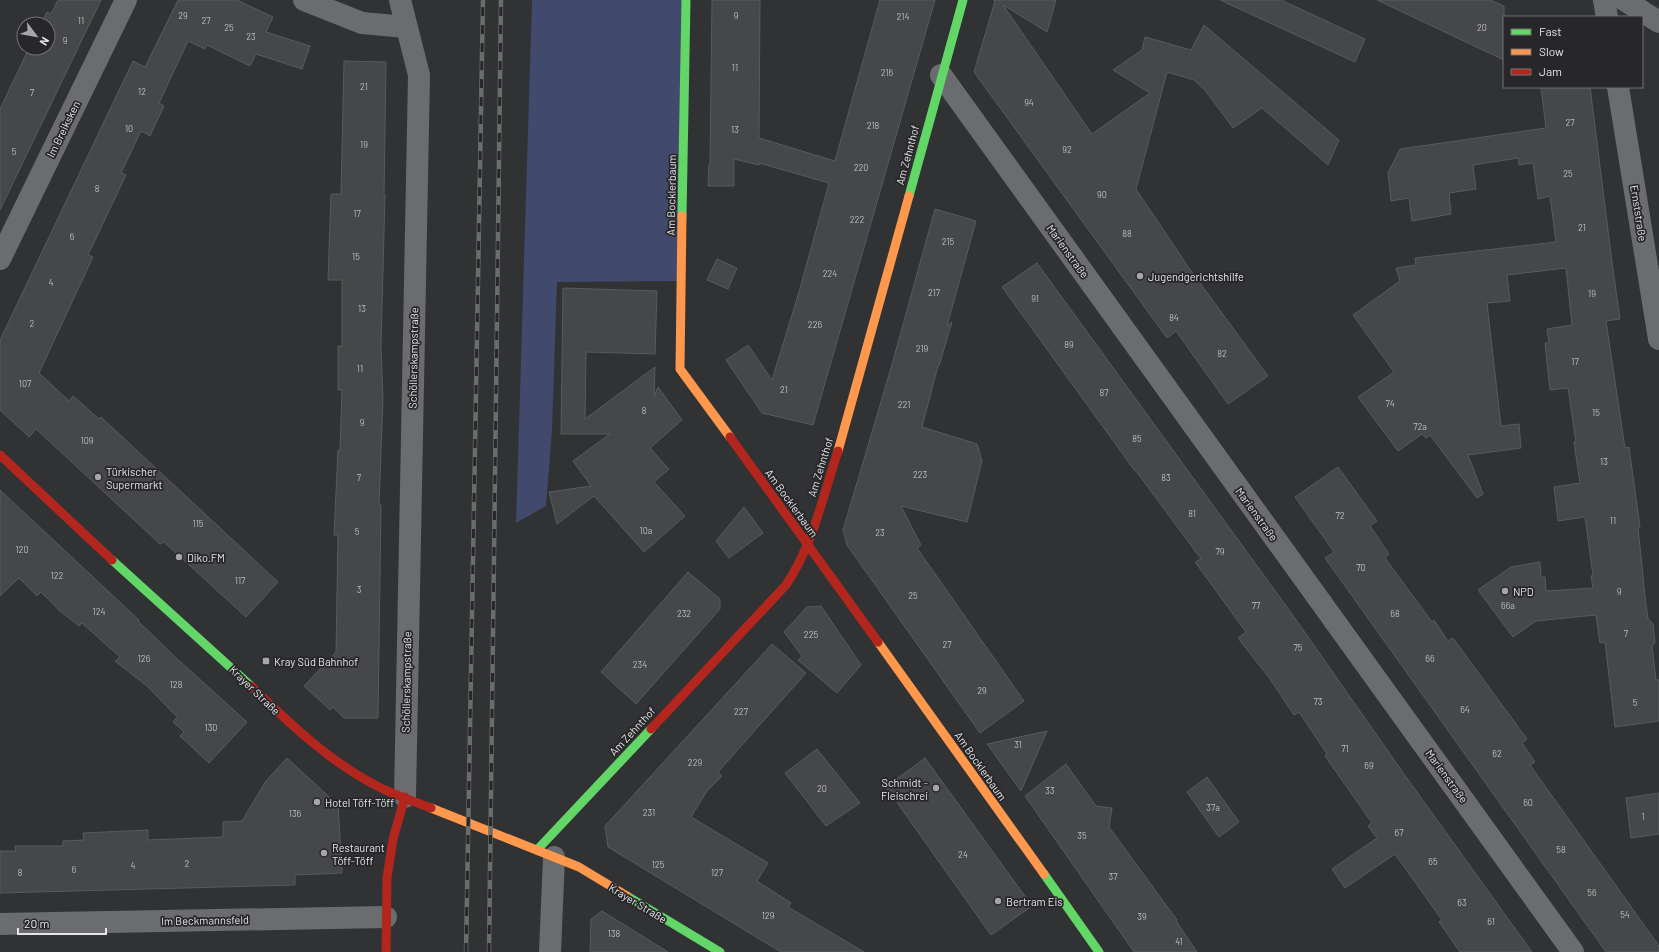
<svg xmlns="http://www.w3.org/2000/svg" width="1659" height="952" viewBox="0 0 1659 952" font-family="Barlow,sans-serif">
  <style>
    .green { fill: #41496d }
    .building { fill: #464748; stroke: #595a5b }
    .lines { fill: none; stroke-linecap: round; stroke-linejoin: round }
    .street { stroke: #6b6c6d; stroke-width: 22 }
    .fast { stroke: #63d668; stroke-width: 9 }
    .slow { stroke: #ff974d; stroke-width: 9 }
    .jam { stroke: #b3261e; stroke-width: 9 }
    .rail-casing { stroke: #6b6c6c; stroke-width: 4.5 }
    .rail { stroke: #27272a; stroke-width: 3; stroke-dasharray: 9; stroke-linecap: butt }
    .poi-dot { fill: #a6a6a8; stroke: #27272a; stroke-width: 1.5 }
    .labels { text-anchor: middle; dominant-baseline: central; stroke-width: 3.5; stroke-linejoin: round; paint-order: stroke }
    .number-label { font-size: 9px; fill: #bdbebf }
    .street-label { font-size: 11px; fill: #e5e5e7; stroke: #27272a }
    .poi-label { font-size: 11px; fill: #e5e5e7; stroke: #27272a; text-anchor: start }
  </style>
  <rect width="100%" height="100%" fill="#313233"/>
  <path class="green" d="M 532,0 L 684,0 L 679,281 L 557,282 L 552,430 L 546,506 L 516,523 Z"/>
  <path class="building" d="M 58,0 L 101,0 L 0,210 L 0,109 L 29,48 L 48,48 L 48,24 L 41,24 L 47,12 L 51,14 Z
    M 178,0 L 237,0 L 273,17 L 266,32 L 310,46 L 302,69 L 256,54 L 250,66 L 207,45 L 205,49 L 188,41 L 159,103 L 164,106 L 150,136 L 141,131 L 121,173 L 126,175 L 88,255 L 93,257 L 39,373 L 69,401 L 73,396 L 99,419 L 101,417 L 278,582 L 246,617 L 164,542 L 160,544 L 36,429 L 29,437 L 0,410 L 0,340 L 133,61 L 145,67 Z
    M 712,0 L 760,0 L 759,138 L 835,161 L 880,0 L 935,0 L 813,425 L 762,413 L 726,360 L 748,345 L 772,380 L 799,292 L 829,183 L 759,163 L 759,165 L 734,159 L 734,186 L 708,186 L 709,164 L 710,164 Z
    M 993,0 L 1056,0 L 1047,32 L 1003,5 L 1092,134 L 1150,93 L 1113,70 L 1142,50 L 1145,37 L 1191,50 L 1204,25 L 1339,140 L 1328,165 L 1262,108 L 1233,128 L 1205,90 L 1194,80 L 1167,72 L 1136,189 L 1189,268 L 1268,376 L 1228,404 L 1176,331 L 1167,338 L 974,72 L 995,1 Z
    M 1220,0 L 1281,0 L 1365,39 L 1355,62 Z
    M 1377,0 L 1490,0 L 1504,6 L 1504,60 Z
    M 344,61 L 386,62 L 384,195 L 385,195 L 381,346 L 383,398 L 379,505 L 381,505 L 378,718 L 344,718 L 333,707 L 330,710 L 304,686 L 336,652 L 338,535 L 334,535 L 338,450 L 340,450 L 342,390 L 338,390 L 338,346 L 342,346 L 342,280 L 328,280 L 331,194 L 341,194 Z
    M 1541,87 L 1590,87 L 1612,262 L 1620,319 L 1606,321 L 1625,448 L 1629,447 L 1640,527 L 1638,528 L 1646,605 L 1648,619 L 1653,624 L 1655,643 L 1652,646 L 1656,680 L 1659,680 L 1659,721 L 1615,727 L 1605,642 L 1600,643 L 1596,615 L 1536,621 L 1513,637 L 1478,590 L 1511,567 L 1540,562 L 1541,577 L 1545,577 L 1546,591 L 1593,588 L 1591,576 L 1593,576 L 1585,517 L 1558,521 L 1554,487 L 1580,483 L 1574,442 L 1576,442 L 1568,388 L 1550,390 L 1545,343 L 1549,343 L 1547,329 L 1572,325 L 1566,268 L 1507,275 L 1510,301 L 1487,303 L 1501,426 L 1519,424 L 1521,448 L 1468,455 L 1483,494 L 1477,498 L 1430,435 L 1426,438 L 1422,434 L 1398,451 L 1358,397 L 1394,372 L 1353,315 L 1400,281 L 1396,268 L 1416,265 L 1415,258 L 1556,242 L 1550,196 L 1538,199 L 1533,163 L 1519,165 L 1518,158 L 1473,165 L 1476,189 L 1449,193 L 1451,214 L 1412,221 L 1409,198 L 1391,201 L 1388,173 L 1400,149 L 1546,128 Z
    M 935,209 L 976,221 L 947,326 L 952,322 L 939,366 L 938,366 L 922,427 L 977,444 L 982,461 L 967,522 L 901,506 L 921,545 L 917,548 L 1024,701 L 980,733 L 847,545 L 843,530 L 891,368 Z
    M 717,259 L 737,268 L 728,289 L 707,280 Z
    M 1037,263 L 1292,614 L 1404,774 L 1532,952 L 1460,952 L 1439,922 L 1442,920 L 1395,854 L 1345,888 L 1332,869 L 1377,838 L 1368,826 L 1372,823 L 1325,756 L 1327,754 L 1299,712 L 1294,715 L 1270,679 L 1238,638 L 1246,632 L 1195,562 L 1201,559 L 1136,471 L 1135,471 L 1002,287 Z
    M 563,288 L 657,291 L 655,354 L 586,352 L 585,419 L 655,367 L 654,396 L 658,387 L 682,420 L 650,448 L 669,469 L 654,482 L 685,516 L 644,552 L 594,496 L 557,524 L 549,492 L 591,486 L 573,461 L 610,434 L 561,434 Z
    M 1338,467 L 1377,521 L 1370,526 L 1389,554 L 1385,558 L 1432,622 L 1434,620 L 1448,641 L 1453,638 L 1527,739 L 1522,743 L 1535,762 L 1530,765 L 1659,946 L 1659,952 L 1606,952 L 1325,558 L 1334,552 L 1295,497 Z
    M 0,490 L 139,620 L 138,621 L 173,655 L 247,722 L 209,763 L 180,736 L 184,732 L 173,722 L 177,717 L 147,686 L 115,661 L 120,657 L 82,623 L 79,626 L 60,611 L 41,592 L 37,596 L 19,578 L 0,596 Z
    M 744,507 L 763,533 L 729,558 L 716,541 Z
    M 688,572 L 720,599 L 720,609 L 636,704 L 601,672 Z
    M 821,606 L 861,665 L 837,693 L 798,660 L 802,656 L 784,632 L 807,607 Z
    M 772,644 L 806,673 L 718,772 L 722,776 L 707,791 L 691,817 L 768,863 L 757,881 L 791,903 L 788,907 L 864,952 L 781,952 L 608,847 L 605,826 Z
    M 1047,731 L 1021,791 L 987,744 Z
    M 817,749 L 860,803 L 826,826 L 785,773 Z
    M 287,758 L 338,805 L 342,873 L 295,875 L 295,885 L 0,893 L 0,851 L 16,851 L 15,846 L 63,846 L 63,841 L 84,840 L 83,833 L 148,830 L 148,840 L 223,837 L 223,822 L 242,821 L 266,781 Z
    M 925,758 L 1032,906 L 991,935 L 886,787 Z
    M 1066,764 L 1096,806 L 1112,808 L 1109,827 L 1177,920 L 1176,921 L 1197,952 L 1134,952 L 1025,796 Z
    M 1207,777 L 1239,822 L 1219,837 L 1187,792 Z
    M 1659,793 L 1659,834 L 1631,838 L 1626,798 Z
    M 602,911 L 668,952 L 590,952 L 591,919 Z"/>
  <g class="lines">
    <path class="street" d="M 304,0 L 362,23 L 406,27
      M 400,0 L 419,75 L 405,797
      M 1604,0 L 1607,17
      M 1624,0 L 1659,22
      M 941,75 L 1573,952
      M 1618,87 L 1659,339
      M 0,259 L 126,0
      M 0,924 L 386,917
      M 550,952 L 554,857"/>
    <path class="fast" d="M 909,196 L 963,0
      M 682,216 L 686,0
      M 112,560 L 251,686
      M 537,850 L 651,729
      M 1044,874 L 1099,952
      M 627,896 L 720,952"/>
    <path class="slow" d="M 682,216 L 680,369 L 730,437
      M 838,451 L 909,196
      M 878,642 L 1044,874
      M 431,808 L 579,867 L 627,896"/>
    <path class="jam" d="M 730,437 L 878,642
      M 0,455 L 112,560
      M 251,686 C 289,723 330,762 377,786 C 394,795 413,801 431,808
      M 651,729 L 786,585 C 813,545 823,496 838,451
      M 386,952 L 387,878 L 393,839 L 405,797"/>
    <defs>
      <path id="rail" d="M 466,952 L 483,0
        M 489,952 L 501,0"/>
    </defs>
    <use href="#rail" class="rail-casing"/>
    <use href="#rail" class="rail"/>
  </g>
  <g class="poi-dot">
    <circle cx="1140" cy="276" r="4"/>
    <circle cx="98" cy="477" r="4"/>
    <circle cx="179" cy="557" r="4"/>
    <circle cx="1505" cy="591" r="4"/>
    <rect x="262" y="657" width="8" height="8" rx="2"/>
    <circle cx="936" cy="788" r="4"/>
    <circle cx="317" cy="802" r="4"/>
    <circle cx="324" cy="853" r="4"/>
    <circle cx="998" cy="901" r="4"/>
  </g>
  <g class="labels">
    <g class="number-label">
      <text x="183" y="15">29</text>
      <text x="736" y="15">9</text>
      <text x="903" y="16">214</text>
      <text x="81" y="20">11</text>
      <text x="206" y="20">27</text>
      <text x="229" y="27">25</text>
      <text x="1482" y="27">20</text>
      <text x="251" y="36">23</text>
      <text x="65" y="40">9</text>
      <text x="735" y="67">11</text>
      <text x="887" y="72">216</text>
      <text x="364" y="86">21</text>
      <text x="142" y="91">12</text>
      <text x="32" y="92">7</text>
      <text x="1029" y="102">94</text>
      <text x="1570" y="122">27</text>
      <text x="873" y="125">218</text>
      <text x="129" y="128">10</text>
      <text x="735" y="129">13</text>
      <text x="364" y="144">19</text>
      <text x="1067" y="149">92</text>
      <text x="14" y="151">5</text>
      <text x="861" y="167">220</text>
      <text x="1568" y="173">25</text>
      <text x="97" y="188">8</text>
      <text x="1102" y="194">90</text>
      <text x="357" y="213">17</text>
      <text x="857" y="219">222</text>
      <text x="1582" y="227">21</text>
      <text x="1127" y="233">88</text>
      <text x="72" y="236">6</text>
      <text x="948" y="241">215</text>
      <text x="356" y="256">15</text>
      <text x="830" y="273">224</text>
      <text x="51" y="282">4</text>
      <text x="934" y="292">217</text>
      <text x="1592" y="293">19</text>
      <text x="1035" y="298">91</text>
      <text x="362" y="308">13</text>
      <text x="1174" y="317">84</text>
      <text x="32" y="323">2</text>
      <text x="815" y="324">226</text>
      <text x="1069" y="344">89</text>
      <text x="922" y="348">219</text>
      <text x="1222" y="353">82</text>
      <text x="1575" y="361">17</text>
      <text x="360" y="368">11</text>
      <text x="25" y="383">107</text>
      <text x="784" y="389">21</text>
      <text x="1104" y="392">87</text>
      <text x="1390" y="403">74</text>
      <text x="904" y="404">221</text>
      <text x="644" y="410">8</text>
      <text x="1596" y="412">15</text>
      <text x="362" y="422">9</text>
      <text x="1420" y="426">72a</text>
      <text x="1137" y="438">85</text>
      <text x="87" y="440">109</text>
      <text x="1604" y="461">13</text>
      <text x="920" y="474">223</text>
      <text x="359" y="477">7</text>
      <text x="1166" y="477">83</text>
      <text x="1192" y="513">81</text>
      <text x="1340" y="515">72</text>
      <text x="1613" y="520">11</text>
      <text x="198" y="523">115</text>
      <text x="646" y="530">10a</text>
      <text x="357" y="531">5</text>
      <text x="880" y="532">23</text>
      <text x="22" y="549">120</text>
      <text x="1220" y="551">79</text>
      <text x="1361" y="567">70</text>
      <text x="57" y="575">122</text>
      <text x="240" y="580">117</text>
      <text x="359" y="589">3</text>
      <text x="1619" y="591">9</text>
      <text x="913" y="595">25</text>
      <text x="1256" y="605">77</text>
      <text x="1508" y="605">66a</text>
      <text x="99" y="611">124</text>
      <text x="684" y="613">232</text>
      <text x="1395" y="613">68</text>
      <text x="1626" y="633">7</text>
      <text x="811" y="634">225</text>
      <text x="947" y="644">27</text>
      <text x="1298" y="647">75</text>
      <text x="144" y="658">126</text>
      <text x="1430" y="658">66</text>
      <text x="640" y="664">234</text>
      <text x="176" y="684">128</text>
      <text x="982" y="690">29</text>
      <text x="1318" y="701">73</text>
      <text x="1635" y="702">5</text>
      <text x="1465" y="709">64</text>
      <text x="741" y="711">227</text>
      <text x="211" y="727">130</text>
      <text x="1018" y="744">31</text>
      <text x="1345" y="748">71</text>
      <text x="1497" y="753">62</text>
      <text x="695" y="762">229</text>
      <text x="1369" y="765">69</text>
      <text x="822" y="788">20</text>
      <text x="1050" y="790">33</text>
      <text x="1528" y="802">60</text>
      <text x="1213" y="807">37a</text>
      <text x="649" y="812">231</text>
      <text x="295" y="813">136</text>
      <text x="1643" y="816">1</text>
      <text x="1399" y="832">67</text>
      <text x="1082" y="835">35</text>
      <text x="1561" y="849">58</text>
      <text x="963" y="854">24</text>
      <text x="1433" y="861">65</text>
      <text x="187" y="863">2</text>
      <text x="658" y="864">125</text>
      <text x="133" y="865">4</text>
      <text x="74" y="869">6</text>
      <text x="20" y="872">8</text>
      <text x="717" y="872">127</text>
      <text x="1113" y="876">37</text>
      <text x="1592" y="892">56</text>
      <text x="1462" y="902">63</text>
      <text x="1625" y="914">54</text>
      <text x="768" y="915">129</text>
      <text x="1142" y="916">39</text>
      <text x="1491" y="921">61</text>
      <text x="614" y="933">138</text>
      <text x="1179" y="941">41</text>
    </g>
    <g class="street-label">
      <text transform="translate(63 129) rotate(-64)">Im Breiksken</text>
      <text transform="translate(907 155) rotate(-75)">Am Zehnthof</text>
      <text transform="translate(671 195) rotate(-89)">Am Bocklerbaum</text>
      <text transform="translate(1639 213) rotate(81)">Ernststraße</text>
      <text transform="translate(1068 251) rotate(54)">Marienstraße</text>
      <text transform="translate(413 358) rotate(-89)">Schöllerskampstraße</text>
      <text transform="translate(820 467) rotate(-73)">Am Zehnthof</text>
      <text transform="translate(792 503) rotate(54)">Am Bocklerbaum</text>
      <text transform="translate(1257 514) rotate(54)">Marienstraße</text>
      <text transform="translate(406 682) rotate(-89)">Schöllerskampstraße</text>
      <text transform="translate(255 690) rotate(44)">Krayer Straße</text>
      <text transform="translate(632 731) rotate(-47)">Am Zehnthof</text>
      <text transform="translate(981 766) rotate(55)">Am Bocklerbaum</text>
      <text transform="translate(1447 776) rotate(54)">Marienstraße</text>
      <text transform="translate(638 903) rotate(31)">Krayer Straße</text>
      <text transform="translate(205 920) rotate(-1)">Im Beckmannsfeld</text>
    </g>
    <g class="poi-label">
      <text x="1148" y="276">Jugendgerichtshilfe</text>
      <text x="106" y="471">Türkischer<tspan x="106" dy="13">Supermarkt</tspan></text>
      <text x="187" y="557">Diko.FM</text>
      <text x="1513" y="591">NPD</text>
      <text x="274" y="661">Kray Süd Bahnhof</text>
      <text x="928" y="782" text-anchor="end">Schmidt -<tspan x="928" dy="13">Fleischrei</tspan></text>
      <text x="325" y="802">Hotel Töff-Töff</text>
      <text x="332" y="847">Restaurant<tspan x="332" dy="13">Töff-Töff</tspan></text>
      <text x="1006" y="901">Bertram Eis</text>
    </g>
  </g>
  <rect x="1503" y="16" width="140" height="72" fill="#27272a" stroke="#737376"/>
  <rect x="1511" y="29" width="20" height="6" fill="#63d668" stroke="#737376"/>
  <text x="1539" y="36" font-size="12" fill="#e5e5e7">Fast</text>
  <rect x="1511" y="49" width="20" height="6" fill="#ff974d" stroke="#737376"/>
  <text x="1539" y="56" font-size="12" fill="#e5e5e7">Slow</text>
  <rect x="1511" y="69" width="20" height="6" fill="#b3261e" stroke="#737376"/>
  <text x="1539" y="76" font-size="12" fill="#e5e5e7">Jam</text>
  <g transform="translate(36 36) rotate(122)"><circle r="19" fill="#27272a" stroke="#737376"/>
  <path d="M0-3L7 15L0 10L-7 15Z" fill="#a6a6a8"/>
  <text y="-6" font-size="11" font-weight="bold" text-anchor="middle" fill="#e5e5e7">N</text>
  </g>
  <path d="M18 928v6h88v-6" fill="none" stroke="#e5e5e7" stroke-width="2"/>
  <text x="24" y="928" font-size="12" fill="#e5e5e7" stroke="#27272a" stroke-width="3" paint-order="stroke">20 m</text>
</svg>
